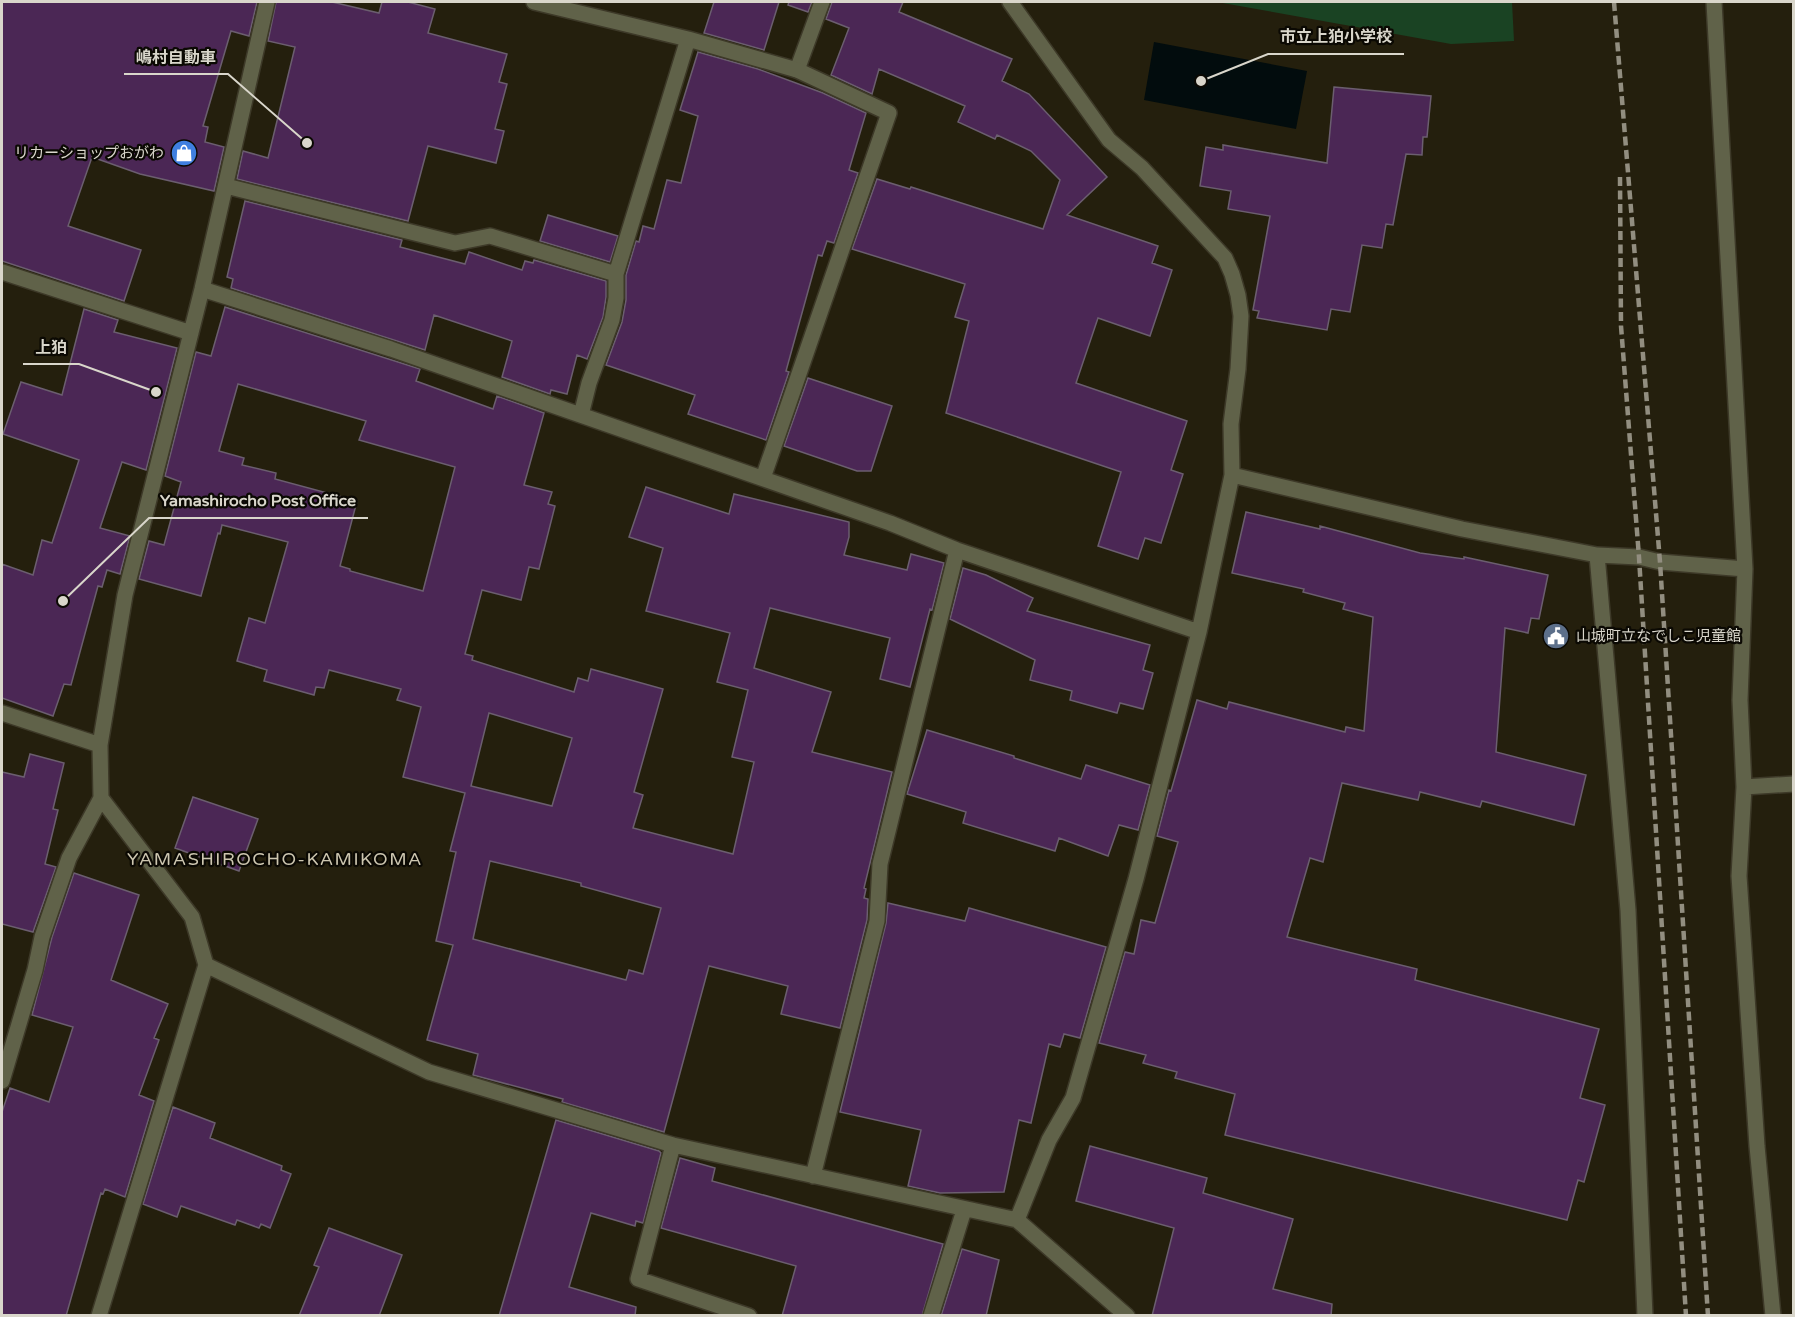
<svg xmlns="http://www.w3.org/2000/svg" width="1795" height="1317" viewBox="0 0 1795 1317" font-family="'Varela Round','Noto Sans JP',sans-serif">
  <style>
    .green { fill: #1a4323 }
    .water { fill: #020c0d }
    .building { fill: #4b2755; stroke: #6b5e6f; stroke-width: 1.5; fill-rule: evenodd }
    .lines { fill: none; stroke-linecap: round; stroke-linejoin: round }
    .lane-casing { stroke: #3d3928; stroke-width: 18 }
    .street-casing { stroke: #3d3928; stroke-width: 18 }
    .lane { stroke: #606249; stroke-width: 15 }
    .street { stroke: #606249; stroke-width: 15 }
    .rail { stroke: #928e80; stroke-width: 4.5; stroke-dasharray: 9 4.5; stroke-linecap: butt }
    .labels { text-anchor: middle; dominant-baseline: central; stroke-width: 4.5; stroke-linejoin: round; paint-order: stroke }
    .poi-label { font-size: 15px; fill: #d9d6cb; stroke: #0b0903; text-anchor: end }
    .quarter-label { font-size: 18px; letter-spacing: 1.5px; fill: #cdc6b0; stroke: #0b0903 }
    .leader { fill: none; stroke: #d9d6cb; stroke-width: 2 }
    .callout-dot { fill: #d9d6cb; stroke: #0b0903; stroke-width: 2 }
    .callout-label { font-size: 16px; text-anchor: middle; font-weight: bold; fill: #d9d6cb; stroke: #0b0903; stroke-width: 4.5; stroke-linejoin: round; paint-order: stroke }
  </style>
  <rect width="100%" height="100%" fill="#241f0d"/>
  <path class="green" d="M 1217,2 L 1512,2 L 1514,41 L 1451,44 Z"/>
  <path class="water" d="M 1154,42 L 1307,71 L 1296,129 L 1144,100 Z"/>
  <path class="building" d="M 2,2 L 257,2 L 249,36 L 231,31 L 203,126 L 208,127 L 205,142 L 224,147 L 214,191 L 140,174 L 92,157 L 68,226 L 141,250 L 124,301 L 2,261 Z
    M 276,2 L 332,2 L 379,13 L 382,2 L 408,2 L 435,9 L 428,33 L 507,54 L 499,82 L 507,84 L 495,129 L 504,131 L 496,163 L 428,146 L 408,221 L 237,179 L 243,151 L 268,158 L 295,47 L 268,41 Z
    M 714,2 L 779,2 L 764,50 L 704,33 Z
    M 789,2 L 812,2 L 808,12 L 788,5 Z
    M 832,2 L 903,2 L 899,12 L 1012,59 L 1002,81 L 1029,94 L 1107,177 L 1067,215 L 1158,246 L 1152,263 L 1172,270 L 1150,336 L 1098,318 L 1076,383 L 1187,421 L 1171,470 L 1183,474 L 1161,543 L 1145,538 L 1138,559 L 1098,546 L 1121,472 L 946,413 L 969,321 L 955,317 L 965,284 L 852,249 L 877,179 L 910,189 L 911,187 L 1043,229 L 1060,180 L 1031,151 L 997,135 L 995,139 L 958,122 L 965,106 L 879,69 L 872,94 L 831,75 L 849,28 L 826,19 Z
    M 698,52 L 758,69 L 823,93 L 866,113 L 849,170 L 858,173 L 834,243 L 827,241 L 822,256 L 818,255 L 786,371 L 789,372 L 766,440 L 688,414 L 695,395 L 606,365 L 622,322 L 626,300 L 626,275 L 636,241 L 639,242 L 643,226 L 654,229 L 667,180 L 681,183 L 698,116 L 680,110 Z
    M 1334,87 L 1431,96 L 1427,137 L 1423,137 L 1422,155 L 1406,154 L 1393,225 L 1386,224 L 1382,248 L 1362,245 L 1350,312 L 1331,309 L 1327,330 L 1257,318 L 1259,311 L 1253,310 L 1270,216 L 1228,209 L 1231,191 L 1200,186 L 1206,147 L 1223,150 L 1223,145 L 1327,163 Z
    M 245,201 L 402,240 L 400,247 L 465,264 L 469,252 L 522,270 L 525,261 L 533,263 L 534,260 L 606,281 L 606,297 L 603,317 L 587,359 L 577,355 L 567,394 L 551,390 L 550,394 L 502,377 L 512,341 L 434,315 L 425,350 L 231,288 L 233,279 L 227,277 Z
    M 548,215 L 618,236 L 610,262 L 540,241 Z
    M 225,307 L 420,369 L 416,381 L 493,409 L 497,396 L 544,413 L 524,485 L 552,492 L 548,504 L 555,506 L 539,569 L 529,567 L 521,600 L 482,590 L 465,654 L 473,656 L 472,660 L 574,692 L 578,678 L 588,681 L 591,669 L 663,689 L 634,792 L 643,795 L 633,828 L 733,854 L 754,762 L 732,757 L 748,690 L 717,682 L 730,633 L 646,611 L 663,548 L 629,537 L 646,487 L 729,514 L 734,494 L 849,522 L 849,537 L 844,555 L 907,570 L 911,554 L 944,563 L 932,610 L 930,609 L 910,687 L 880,679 L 890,638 L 770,608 L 754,668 L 831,692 L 812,752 L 892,772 L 864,888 L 866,889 L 864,898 L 868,899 L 867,920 L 840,1028 L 781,1014 L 788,986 L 709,966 L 664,1132 L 562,1102 L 563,1099 L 473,1075 L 478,1054 L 427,1040 L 453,945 L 436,941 L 456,852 L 450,851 L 465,793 L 403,777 L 421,707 L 397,700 L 401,689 L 329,670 L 324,688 L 316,687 L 314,695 L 264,681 L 267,670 L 237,661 L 249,618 L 265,623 L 288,542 L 222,525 L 220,534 L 218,533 L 201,596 L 139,579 L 149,541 L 164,545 L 181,482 L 165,476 L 196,352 L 211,356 ZM 238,384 L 366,421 L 359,440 L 455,467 L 423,591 L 350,571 L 350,569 L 340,566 L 357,501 L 275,479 L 276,473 L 242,465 L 244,458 L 219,451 ZM 489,713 L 572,738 L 552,806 L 471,786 ZM 490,861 L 581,883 L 581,886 L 661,908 L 643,974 L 629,970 L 626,980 L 473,939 Z
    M 84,309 L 118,320 L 114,332 L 177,348 L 146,470 L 122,462 L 100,528 L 130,536 L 120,574 L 107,570 L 102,587 L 98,586 L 71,685 L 64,684 L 53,716 L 2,698 L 2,564 L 33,575 L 42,540 L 52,543 L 79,460 L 3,434 L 21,382 L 62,395 Z
    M 808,378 L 892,406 L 871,471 L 857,471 L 784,446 Z
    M 1246,512 L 1320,529 L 1320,526 L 1420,553 L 1464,559 L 1464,557 L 1548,575 L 1539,619 L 1531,618 L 1528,633 L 1505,628 L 1496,752 L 1586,775 L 1574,825 L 1482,801 L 1480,807 L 1420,792 L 1418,800 L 1342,783 L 1323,862 L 1310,858 L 1287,937 L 1417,969 L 1415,980 L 1599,1029 L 1580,1098 L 1605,1105 L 1584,1182 L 1578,1180 L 1567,1220 L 1225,1135 L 1235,1094 L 1175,1078 L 1177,1072 L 1143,1063 L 1146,1055 L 1099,1043 L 1125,952 L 1134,954 L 1141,920 L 1155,923 L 1178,842 L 1157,836 L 1169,790 L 1171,791 L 1197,700 L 1227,709 L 1229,702 L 1345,732 L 1346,727 L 1364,731 L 1373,617 L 1343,609 L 1345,603 L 1303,592 L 1304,589 L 1232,573 Z
    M 963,568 L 986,575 L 1033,598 L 1027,611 L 1150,645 L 1143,670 L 1153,673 L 1143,709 L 1120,703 L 1117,713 L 1070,700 L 1072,691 L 1030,680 L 1035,660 L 950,619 Z
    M 927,730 L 1014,756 L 1014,758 L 1081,779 L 1086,765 L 1150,785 L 1138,830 L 1119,825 L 1108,856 L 1059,838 L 1055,851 L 963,823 L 966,812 L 907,794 Z
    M 30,754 L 64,763 L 53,809 L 58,810 L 45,864 L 56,867 L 33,932 L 2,924 L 2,772 L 24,777 Z
    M 193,797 L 258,819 L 239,871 L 175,848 Z
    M 74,873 L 139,895 L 111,980 L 168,1004 L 154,1038 L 159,1040 L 139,1095 L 154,1101 L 125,1197 L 105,1189 L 103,1194 L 101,1193 L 66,1316 L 2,1316 L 2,1112 L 10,1088 L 49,1102 L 73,1027 L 32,1015 L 52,937 Z
    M 888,903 L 965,921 L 969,908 L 1106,947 L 1080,1038 L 1064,1034 L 1060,1047 L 1049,1044 L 1031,1123 L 1019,1120 L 1004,1192 L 940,1193 L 908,1186 L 921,1130 L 840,1112 L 886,923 Z
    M 173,1107 L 215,1123 L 210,1138 L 282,1166 L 281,1170 L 291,1174 L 270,1228 L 261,1224 L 259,1228 L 237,1220 L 235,1225 L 181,1206 L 177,1217 L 143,1204 Z
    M 556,1120 L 659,1151 L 661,1153 L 643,1223 L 636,1221 L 635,1226 L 591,1213 L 569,1287 L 636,1307 L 635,1316 L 499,1316 Z
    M 1090,1146 L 1207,1178 L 1203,1193 L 1293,1219 L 1273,1289 L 1332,1304 L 1331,1316 L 1152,1316 L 1174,1228 L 1076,1201 Z
    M 680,1158 L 715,1168 L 712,1181 L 943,1244 L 922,1316 L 782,1316 L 796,1266 L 661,1228 Z
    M 329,1228 L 402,1255 L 379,1316 L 299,1316 L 319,1267 L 314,1265 Z
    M 962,1249 L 999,1260 L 986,1316 L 941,1316 Z"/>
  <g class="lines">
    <defs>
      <path id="lane" d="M 797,70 L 822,2"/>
      <path id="street" d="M 534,2 L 688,39 L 797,70 L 889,113 L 763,478
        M 1714,2 L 1745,569 L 1740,700 L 1744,787 L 1739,876 L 1757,1146 L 1773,1316
        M 226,186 L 455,243 L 490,236 L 616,274
        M 2,272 L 191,333
        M 202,289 L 391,349 L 890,523 L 957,550 L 1199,632
        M 581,415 L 589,383 L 612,320 L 616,298 L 616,274 L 688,39
        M 1232,475 L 1462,529 L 1597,555 L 1628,910 L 1645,1316
        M 1597,555 L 1639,557 L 1660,562 L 1745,569
        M 2,713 L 100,745
        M 1744,787 L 1794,784
        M 206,965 L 429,1072 L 673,1145 L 1017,1220 L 1049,1140 L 1073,1098 L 1136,879 L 1199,632 L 1232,475 L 1231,424 L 1238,369 L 1241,316 L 1238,295 L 1232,274 L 1225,258 L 1142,168 L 1109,140 L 1010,2
        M 2,1081 L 35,970 L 42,937 L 69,858 L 101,798
        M 673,1145 L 638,1279 L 749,1316
        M 813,1176 L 877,921 L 880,864 L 957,550
        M 1017,1220 L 1127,1316
        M 99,1316 L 206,965 L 192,917 L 101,798 L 100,745 L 125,595 L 202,289 L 267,2
        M 931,1316 L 964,1210"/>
    </defs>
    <use href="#lane" class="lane-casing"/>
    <use href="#street" class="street-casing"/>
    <use href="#lane" class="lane"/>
    <use href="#street" class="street"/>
    <path class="rail" d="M 1614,2 L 1660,562 L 1708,1316
      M 1620,177 L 1621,326 L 1639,557 L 1686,1316"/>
  </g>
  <defs>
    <symbol id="shop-disc" viewBox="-11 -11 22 22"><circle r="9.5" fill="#3f7fe0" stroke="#0b0903"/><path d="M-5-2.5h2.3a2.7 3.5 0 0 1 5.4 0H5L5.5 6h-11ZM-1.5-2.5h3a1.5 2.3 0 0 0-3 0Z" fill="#fff"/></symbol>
    <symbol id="civic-disc" viewBox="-11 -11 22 22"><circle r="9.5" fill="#5c6f8a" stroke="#0b0903"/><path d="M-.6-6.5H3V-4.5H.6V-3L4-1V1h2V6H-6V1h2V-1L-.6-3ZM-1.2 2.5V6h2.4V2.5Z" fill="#fff"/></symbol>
  </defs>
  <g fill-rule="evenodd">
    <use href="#shop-disc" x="169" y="138" width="30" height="30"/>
    <use href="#civic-disc" x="1541" y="621" width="30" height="30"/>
  </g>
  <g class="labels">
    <g class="poi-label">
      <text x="164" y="153">リカーショップおがわ</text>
      <text x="1576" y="636" text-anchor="start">山城町立なでしこ児童館</text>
    </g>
    <g class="quarter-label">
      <text x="275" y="859">YAMASHIROCHO-KAMIKOMA</text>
    </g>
  </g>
  <path class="leader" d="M1201 81L1268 54H1404M307 143L228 74H124M156 392L79 364H23M63 601L149 518H368"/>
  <g class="callout-dot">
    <circle cx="1201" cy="81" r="6"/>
    <circle cx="307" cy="143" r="6"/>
    <circle cx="156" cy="392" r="6"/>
    <circle cx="63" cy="601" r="6"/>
  </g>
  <g class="callout-label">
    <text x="1336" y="42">市立上狛小学校</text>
    <text x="176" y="63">嶋村自動車</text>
    <text x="51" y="353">上狛</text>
    <text x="258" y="506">Yamashirocho Post Office</text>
  </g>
  <rect width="1795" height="1317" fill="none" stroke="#d9d6cb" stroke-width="6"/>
</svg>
